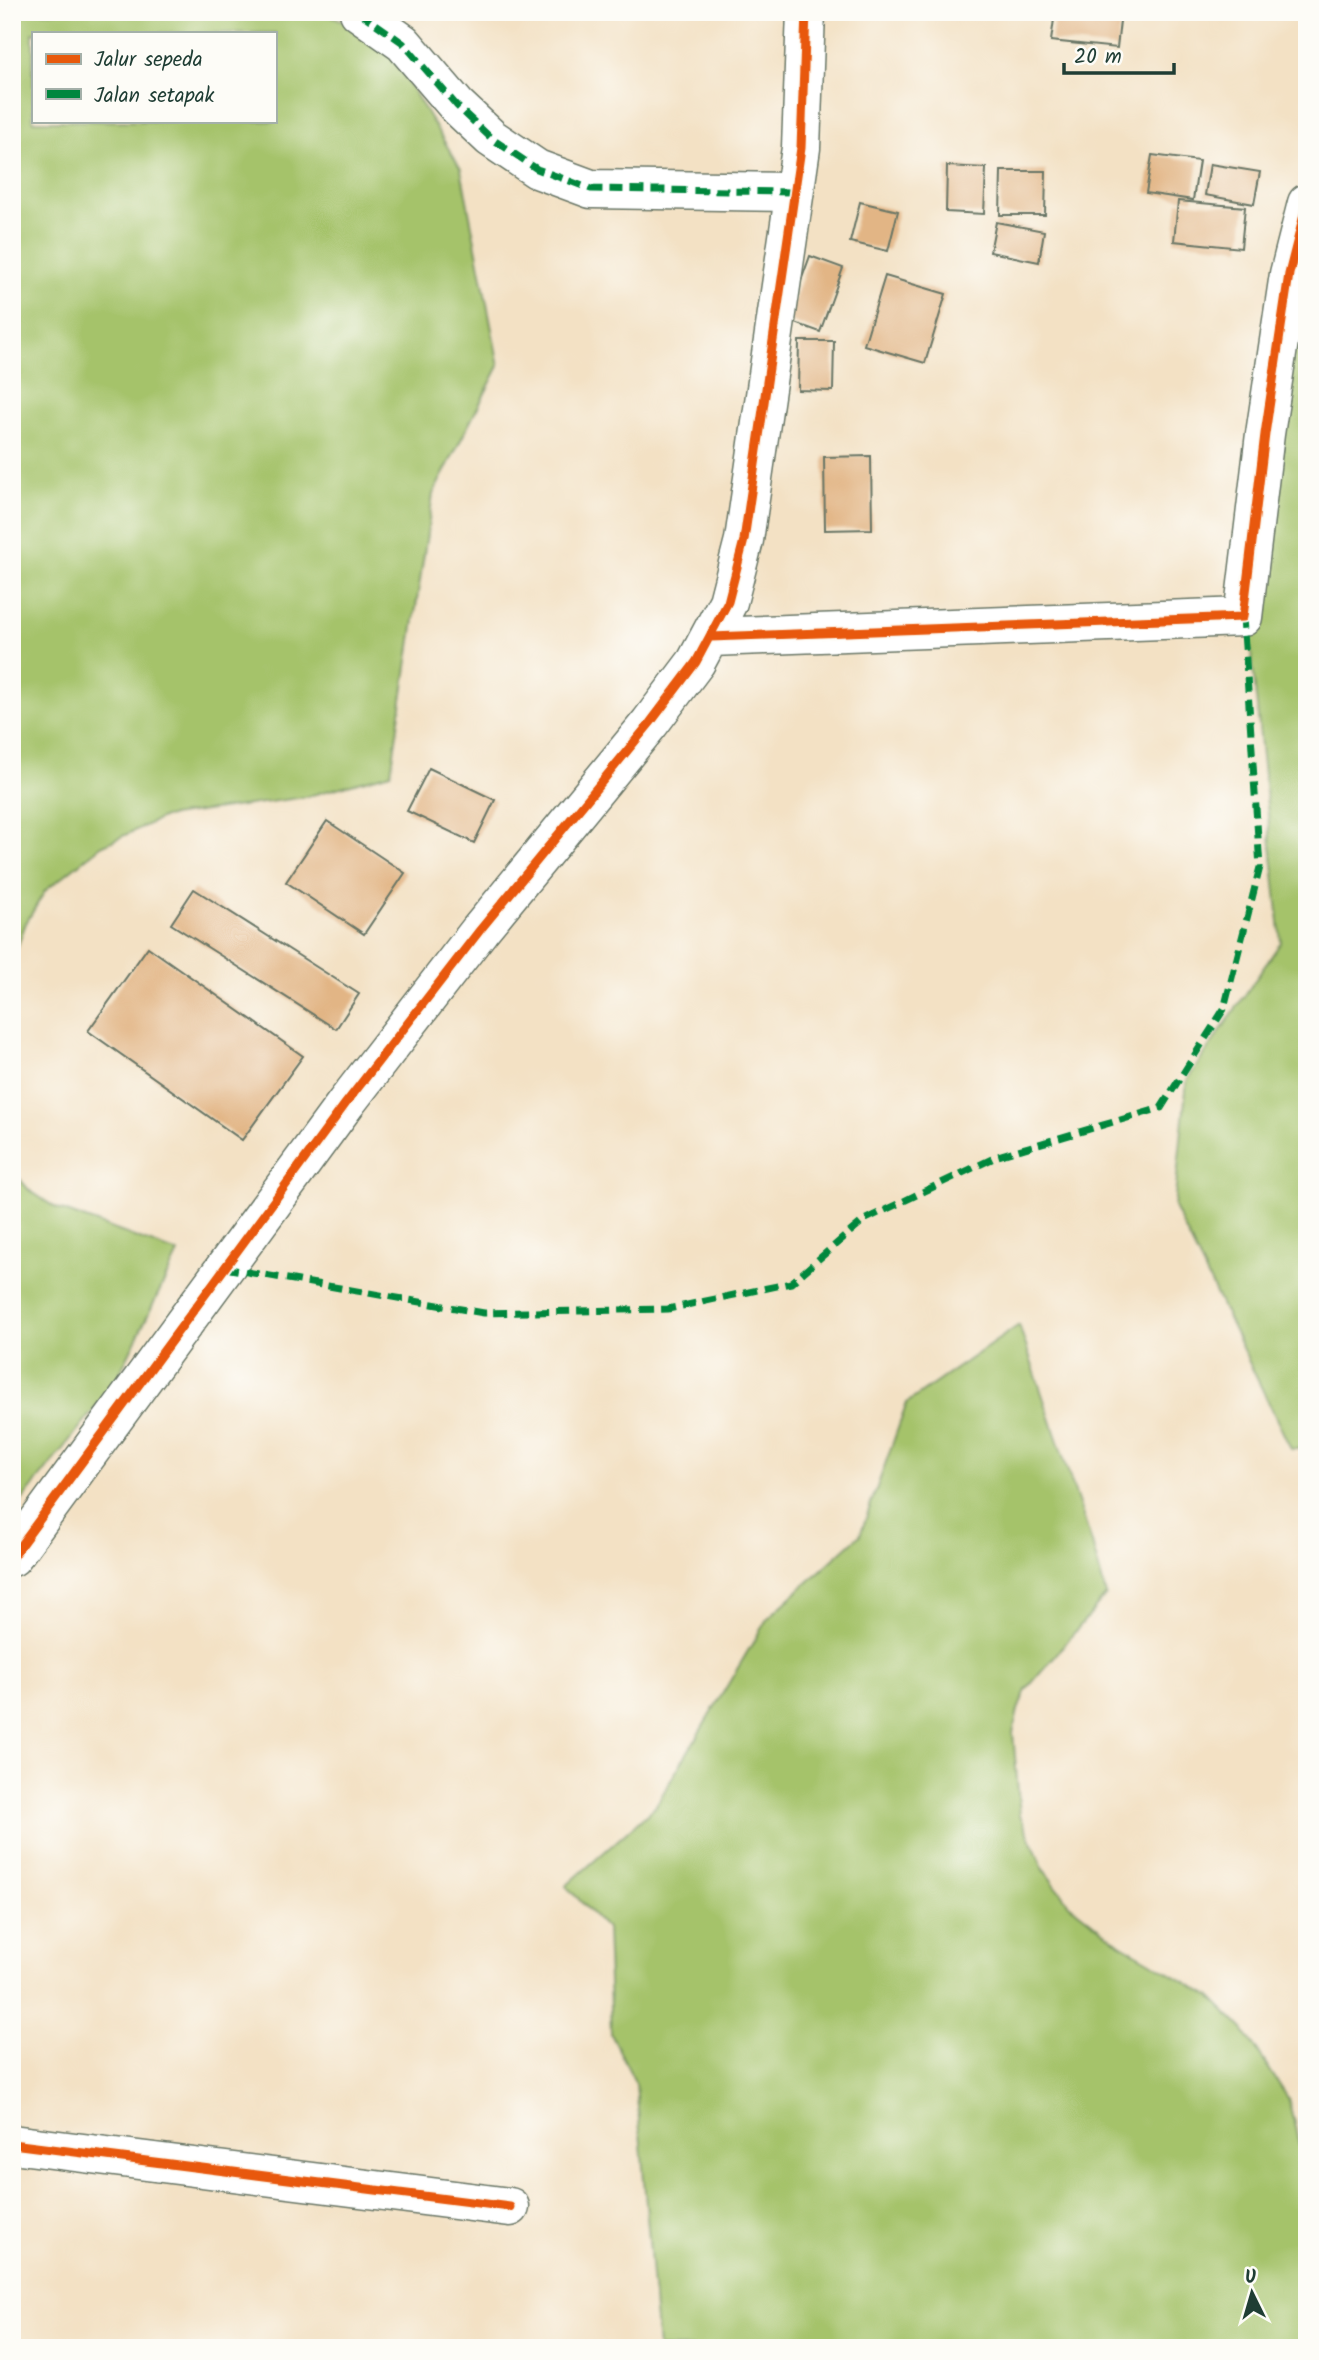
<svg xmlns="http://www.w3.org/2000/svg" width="1319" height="2360" viewBox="0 0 1319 2360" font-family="Kalam,sans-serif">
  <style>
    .green { fill: #a5c36b; stroke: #628050; stroke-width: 2; fill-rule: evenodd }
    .building { fill: #e2b585 }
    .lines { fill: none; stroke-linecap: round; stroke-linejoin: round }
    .minor-casing { stroke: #697666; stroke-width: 41 }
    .minor { stroke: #fff; stroke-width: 38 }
    .quiet { stroke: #00873e; stroke-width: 7; stroke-dasharray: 14 7; stroke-linecap: butt }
    .cycleway-casing { stroke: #fdfcf7; stroke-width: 13 }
    .cycleway { stroke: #e8590c; stroke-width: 9 }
  </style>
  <rect width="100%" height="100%" fill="#fdfcf7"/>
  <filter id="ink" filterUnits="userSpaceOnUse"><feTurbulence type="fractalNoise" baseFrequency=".0143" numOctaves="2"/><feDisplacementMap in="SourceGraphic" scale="14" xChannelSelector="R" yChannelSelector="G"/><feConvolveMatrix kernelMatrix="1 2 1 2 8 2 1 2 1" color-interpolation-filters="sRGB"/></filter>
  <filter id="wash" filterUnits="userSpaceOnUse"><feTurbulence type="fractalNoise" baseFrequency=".00686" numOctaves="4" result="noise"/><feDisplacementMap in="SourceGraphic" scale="28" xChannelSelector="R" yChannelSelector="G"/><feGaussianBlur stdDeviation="1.57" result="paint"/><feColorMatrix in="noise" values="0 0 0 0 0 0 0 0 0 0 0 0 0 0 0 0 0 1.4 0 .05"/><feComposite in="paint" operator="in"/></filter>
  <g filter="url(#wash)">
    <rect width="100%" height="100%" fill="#f3e1c4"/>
    <path class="green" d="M 12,12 L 296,12 L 332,16 L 373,33 L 388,49 L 461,169 L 499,366 L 433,494 L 391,773 L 305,797 L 164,817 L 101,846 L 45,891 L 26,923 L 12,961 ZM 33,33 L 275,33 L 275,121 L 33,121 Z
      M 1307,274 L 1307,1449 L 1291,1449 L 1174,1207 L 1187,1080 L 1281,942 L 1244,580 Z
      M 12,1170 L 29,1190 L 56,1208 L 178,1253 L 115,1383 L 12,1513 Z
      M 1019,1325 L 1092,1543 L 1106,1595 L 1026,1690 L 1018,1710 L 1013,1733 L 1020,1815 L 1044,1870 L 1069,1904 L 1120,1944 L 1211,1997 L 1243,2029 L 1288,2098 L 1307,2178 L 1307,2348 L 658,2348 L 636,2084 L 611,2034 L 607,1929 L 566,1886 L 655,1807 L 767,1619 L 860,1535 L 907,1403 Z"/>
    <g id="blocks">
      <path class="building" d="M 880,12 L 906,12 L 906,14 L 880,17 Z
        M 1055,12 L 1121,12 L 1117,48 L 1051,41 Z
        M 1152,155 L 1199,161 L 1193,200 L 1146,193 Z
        M 1210,164 L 1260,172 L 1254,204 L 1205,195 Z
        M 947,166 L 986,168 L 984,214 L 946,212 Z
        M 1001,171 L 1046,171 L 1045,215 L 1000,215 Z
        M 1178,201 L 1245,207 L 1241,248 L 1174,241 Z
        M 860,202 L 898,211 L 888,251 L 850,242 Z
        M 996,222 L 1044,231 L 1039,262 L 990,252 Z
        M 810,256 L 843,268 L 820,332 L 787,320 Z
        M 885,276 L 946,294 L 925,363 L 864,345 Z
        M 799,341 L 834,341 L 833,391 L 798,390 Z
        M 871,456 L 872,529 L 825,530 L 824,457 Z
        M 429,768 L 495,800 L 474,843 L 407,811 Z
        M 327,821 L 405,873 L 364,934 L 286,882 Z
        M 194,889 L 359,994 L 336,1029 L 171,924 Z
        M 148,947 L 303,1056 L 242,1140 L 88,1031 Z"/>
    </g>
  </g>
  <g filter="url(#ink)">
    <use href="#blocks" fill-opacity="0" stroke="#697666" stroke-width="2"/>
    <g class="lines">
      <defs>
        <path id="minor" d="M 359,12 L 403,43 L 457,106 L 491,138 L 537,169 L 591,189 L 794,192
          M 711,637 L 1243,617 L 1265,434 L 1289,274 L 1307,203
          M 12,1557 L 346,1103 L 480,930 L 650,723 L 696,662 L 728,602 L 744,540 L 801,148 L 806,12
          M 12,2144 L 510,2207"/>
      </defs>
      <use href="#minor" class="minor-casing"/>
      <use href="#minor" class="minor"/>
      <path class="quiet" d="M 359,12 L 403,43 L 457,106 L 491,138 L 537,169 L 591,189 L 794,192
        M 224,1268 L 484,1313 L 668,1309 L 791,1283 L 864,1220 L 998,1156 L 1161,1108 L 1224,1009 L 1260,867 L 1243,617"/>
      <defs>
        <path id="cycleway" d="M 711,637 L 1243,617 L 1265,434 L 1289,274 L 1307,203
          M 12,1557 L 346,1103 L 480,930 L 650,723 L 696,662 L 728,602 L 744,540 L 801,148 L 806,12
          M 12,2144 L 510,2207"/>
      </defs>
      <use href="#cycleway" class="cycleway-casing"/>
      <use href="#cycleway" class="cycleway"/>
    </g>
  </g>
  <rect width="1319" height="2360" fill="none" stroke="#fdfcf7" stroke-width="42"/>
  <rect x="32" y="32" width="245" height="91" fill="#fdfcf7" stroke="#a4b0a9" stroke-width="2"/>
  <rect x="46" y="54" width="35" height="10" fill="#e8590c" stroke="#a4b0a9" stroke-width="2"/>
  <text x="94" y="66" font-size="21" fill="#1f3d34">Jalur sepeda</text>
  <rect x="46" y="89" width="35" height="10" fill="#00873e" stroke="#a4b0a9" stroke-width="2"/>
  <text x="94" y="102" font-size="21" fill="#1f3d34">Jalan setapak</text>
  <g transform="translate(1252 2293) rotate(355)" stroke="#fdfcf7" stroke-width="5" paint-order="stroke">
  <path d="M0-5L12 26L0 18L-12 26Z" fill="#1f3d34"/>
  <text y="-10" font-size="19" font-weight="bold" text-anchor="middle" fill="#1f3d34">U</text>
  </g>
  <path d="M1064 63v10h110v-10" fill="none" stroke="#1f3d34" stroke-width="3.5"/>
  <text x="1074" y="63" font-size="21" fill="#1f3d34" stroke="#fdfcf7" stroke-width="5" paint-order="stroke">20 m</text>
</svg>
